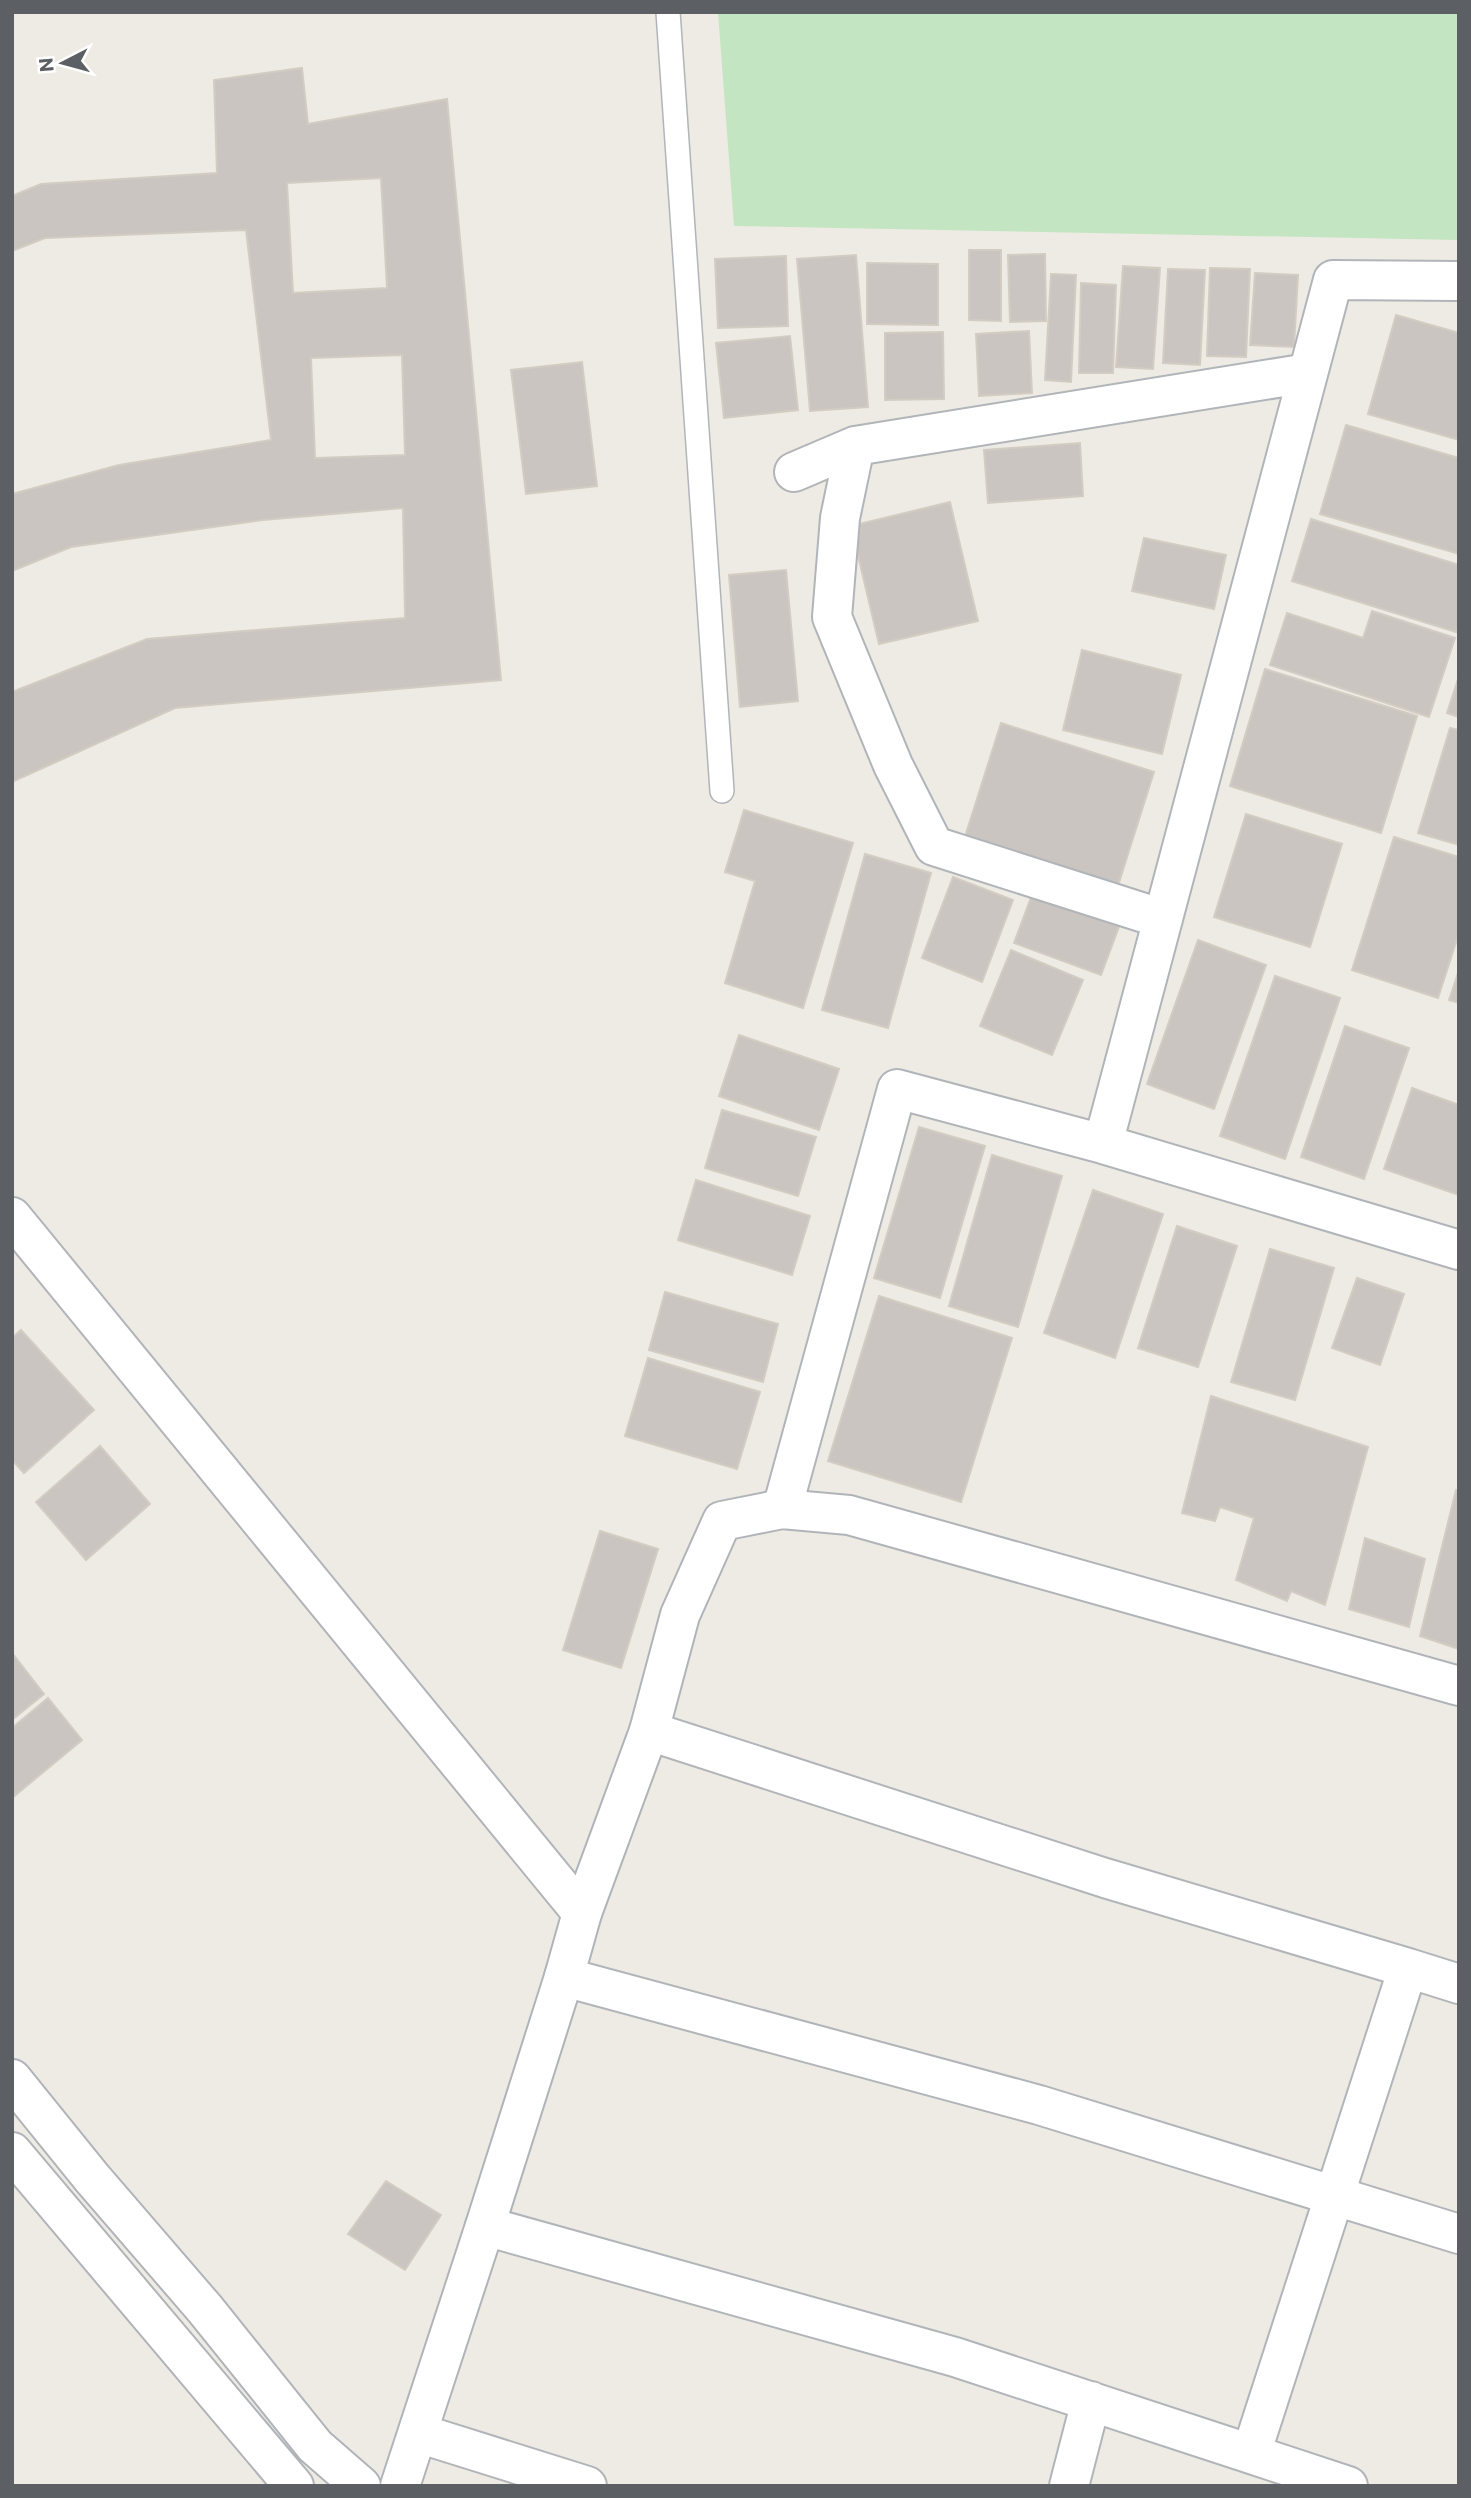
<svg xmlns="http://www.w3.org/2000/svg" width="1471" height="2498" viewBox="0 0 1471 2498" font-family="Commissioner,sans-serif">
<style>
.green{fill:#c4e5c1}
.building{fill:#cac5c1;stroke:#d3ccc2;stroke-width:2;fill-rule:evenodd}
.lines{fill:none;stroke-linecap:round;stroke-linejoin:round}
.lane-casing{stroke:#b1b5b9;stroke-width:26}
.street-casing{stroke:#b1b5b9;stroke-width:42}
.secondary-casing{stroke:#b0b4b9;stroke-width:42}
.lane{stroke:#fff;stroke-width:23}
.street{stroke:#fff;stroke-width:38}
.secondary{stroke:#fff;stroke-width:38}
</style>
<rect width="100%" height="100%" fill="#eeebe4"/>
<!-- green -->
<path class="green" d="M718 12H1459V240L734 226Z"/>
<!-- building -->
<path class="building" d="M302 68 308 124 447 99 501 680 175 708 12 782V692L147 639 405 618 403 508 263 520 71 547 12 571V494L119 465 271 440 246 230 45 238 12 251V196L41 184 217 173 214 80ZM381 178 387 288 293 293 287 183ZM402 355 405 455 315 458 311 358Z
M969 250H1001V321L969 320Z
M1045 254 1046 321 1010 322 1008 255Z
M856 255 868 407 810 411 797 259Z
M786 256 788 326 718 328 715 259Z
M867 263 938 264V325L867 324Z
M1123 266 1160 268 1153 369 1116 367Z
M1210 268 1250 269 1246 357 1207 356Z
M1168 269 1205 270 1200 365 1163 363Z
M1255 273 1298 275 1294 347 1250 345Z
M1051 274 1076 275 1071 382 1045 380Z
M1081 283 1116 285 1113 373H1079Z
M1396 315 1459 333V440L1368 414Z
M1029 331 1032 393 979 396 976 334Z
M943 332 944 399 885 400V333Z
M790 336 798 410 724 418 716 343Z
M582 362 597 486 526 494 511 370Z
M1346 425 1459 458V554L1320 514Z
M1080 443 1083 496 988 503 984 450Z
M950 502 978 621 879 644 851 526Z
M1311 519 1459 565V625L1456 632 1292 581Z
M1144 538 1226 555 1214 609 1132 591Z
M786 570 798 701 740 707 729 575Z
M1372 611 1455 638 1429 717 1270 665 1287 613 1363 638Z
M1082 650 1181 675 1162 754 1063 730Z
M1265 669 1417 716 1381 833 1230 786Z
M1459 676V717L1447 713Z
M1001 723 1154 772 1116 892 963 843Z
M1450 728 1459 730V845L1418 833Z
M744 810 853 843 803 1008 725 983 755 881 725 872Z
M1246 814 1342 844 1310 947 1214 917Z
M1394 837 1459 857V933L1438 998 1352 970Z
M865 854 931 873 888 1028 822 1010Z
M953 877 1013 900 982 982 922 958Z
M1033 892 1120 924 1101 975 1014 943Z
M1198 940 1266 965 1214 1109 1147 1084Z
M1011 950 1083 980 1052 1055 980 1026Z
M1459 970V1003L1449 1000Z
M1275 976 1340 998 1285 1159 1220 1136Z
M1345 1026 1409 1048 1364 1179 1301 1157Z
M739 1035 839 1069 819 1130 719 1096Z
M1412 1088 1459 1105V1195L1384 1169Z
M722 1110 816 1137 798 1196 705 1168Z
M919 1127 985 1146 940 1298 874 1278Z
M992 1155 1062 1176 1018 1327 949 1306Z
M696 1180 810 1216 792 1275 678 1240Z
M1093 1190 1163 1214 1115 1358 1044 1333Z
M1177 1226 1237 1246 1198 1367 1138 1348Z
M1270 1249 1334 1268 1295 1400 1231 1382Z
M1357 1278 1404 1294 1380 1365 1332 1348Z
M665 1292 778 1324 763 1382 649 1350Z
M879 1296 1012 1338 961 1502 828 1461Z
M21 1330 94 1410 24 1473 12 1460V1338Z
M648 1358 760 1392 737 1469 625 1436Z
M1211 1396 1368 1447 1325 1605 1291 1591 1287 1601 1236 1580 1254 1518 1220 1507 1215 1521 1182 1513Z
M100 1446 150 1504 86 1560 36 1502Z
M1456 1490 1459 1491V1649L1420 1636Z
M600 1531 658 1549 621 1668 563 1650Z
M1365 1538 1425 1559 1409 1627 1349 1609Z
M13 1654 44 1694 12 1720V1655Z
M48 1698 82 1740 12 1798V1728Z
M386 2181 441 2215 405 2270 348 2234Z"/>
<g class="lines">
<defs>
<path id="lane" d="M668 12 722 791"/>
<path id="street" d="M855 446 840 518 832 617 893 765 934 846 1163 919
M794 472 855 446 1308 373
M1103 1144 1333 280 1459 281
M12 1217 582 1913
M782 1509 897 1089 1103 1144 1459 1250
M649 1731 1105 1878 1408 1968
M564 1977 1039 2105 1459 2234
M485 2226 955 2357 1251 2454 1408 1968 1459 1984
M418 2433 587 2486
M1251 2454 1348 2486
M1069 2486 1091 2401"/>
<path id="secondary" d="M12 2079 92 2178 205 2309 315 2446 361 2486
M12 2152 294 2486
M400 2486 485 2226 564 1977 582 1913 649 1731 680 1615 722 1521 782 1509 849 1515 1459 1686"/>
</defs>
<!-- lane casing -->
<use href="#lane" class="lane-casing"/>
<!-- street casing -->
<use href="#street" class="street-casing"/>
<!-- secondary casing -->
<use href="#secondary" class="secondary-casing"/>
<!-- lane -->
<use href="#lane" class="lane"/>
<!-- street -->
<use href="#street" class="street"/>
<!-- secondary -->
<use href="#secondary" class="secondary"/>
</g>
<!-- border -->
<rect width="1471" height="2498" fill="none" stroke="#5c6064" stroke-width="28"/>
<!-- north arrow -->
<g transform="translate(63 63) rotate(264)" stroke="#ffffff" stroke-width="5" paint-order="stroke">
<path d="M0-5L12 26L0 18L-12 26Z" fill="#5c6064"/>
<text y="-10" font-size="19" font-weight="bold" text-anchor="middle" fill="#5c6064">N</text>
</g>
</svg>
